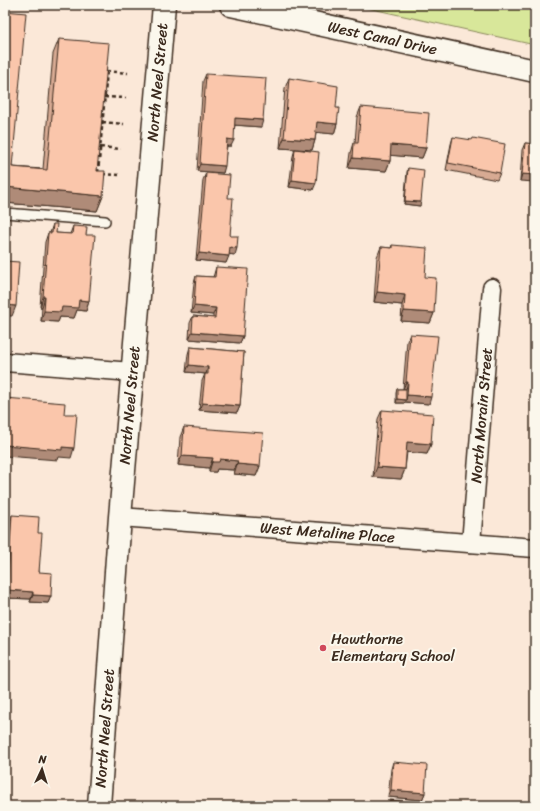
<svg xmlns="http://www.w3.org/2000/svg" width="540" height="811" viewBox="0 0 540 811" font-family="Sriracha,sans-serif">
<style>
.green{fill:#d8e79a;stroke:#8a885c}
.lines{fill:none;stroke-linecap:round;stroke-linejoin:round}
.service-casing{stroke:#3b2a1e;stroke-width:12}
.minor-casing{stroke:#3b2a1e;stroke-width:21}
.tertiary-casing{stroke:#3b2a1e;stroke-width:25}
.path{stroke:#3b2a1e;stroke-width:2.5;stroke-dasharray:4 3;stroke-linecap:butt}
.service{stroke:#fbf7ec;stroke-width:9}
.minor{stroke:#fbf7ec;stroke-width:18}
.tertiary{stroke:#fbf7ec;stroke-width:22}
.wall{fill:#d7aa93;stroke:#3b2a1e}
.shaded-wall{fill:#af8b78;stroke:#3b2a1e}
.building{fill:#fac6ab;stroke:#3b2a1e}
.poi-dot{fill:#d1495b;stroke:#fbf7ec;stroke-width:1.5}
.labels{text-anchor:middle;stroke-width:4;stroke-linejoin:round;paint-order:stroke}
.street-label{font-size:15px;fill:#3b2a1e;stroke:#fbf7ec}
.poi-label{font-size:15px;fill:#3b2a1e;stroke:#fbf7ec;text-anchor:start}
</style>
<rect width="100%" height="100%" fill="#fbe8d8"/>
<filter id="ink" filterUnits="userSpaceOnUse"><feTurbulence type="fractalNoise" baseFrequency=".025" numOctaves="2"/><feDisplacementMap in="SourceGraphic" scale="8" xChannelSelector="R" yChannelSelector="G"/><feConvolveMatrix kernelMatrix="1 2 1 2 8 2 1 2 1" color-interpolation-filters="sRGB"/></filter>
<g filter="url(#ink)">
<!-- green -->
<path class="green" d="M354 5H535V45Z"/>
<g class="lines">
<defs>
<path id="service" d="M5 213 105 221"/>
<g id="minor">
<path d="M5 362 132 372"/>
<path id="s1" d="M120 517 535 548"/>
<path id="s2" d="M471 543 492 288"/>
</g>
<g id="tertiary">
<path id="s3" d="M231 5 535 71"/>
<path id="s4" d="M99 806 120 517 164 5"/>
</g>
</defs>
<!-- service casing -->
<use href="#service" class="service-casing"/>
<!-- minor casing -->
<use href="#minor" class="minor-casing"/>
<!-- tertiary casing -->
<use href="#tertiary" class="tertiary-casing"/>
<!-- path -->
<path class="path" d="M106 71 128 73
M104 97 126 98
M102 122 124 124
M100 147 121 149
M98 173 107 71
M102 174 119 175"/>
<!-- service -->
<use href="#service" class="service"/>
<!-- minor -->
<use href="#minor" class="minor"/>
<!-- tertiary -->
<use href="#tertiary" class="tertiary"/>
</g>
<!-- wall -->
<path class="wall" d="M5 11 12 167 43 169 53 54 59 39 97 171 103 196 97 211 5 203Z
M206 74 261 127 235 125 231 146H227L223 173 197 171 203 81Z
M289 78 336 108 337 124 334 134 316 132 315 140 312 150 280 148 285 88Z
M361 107 426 148 422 158 390 155V161L386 171 349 168 351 153 354 143H355L357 117Z
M453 137 500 173 497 180 446 170 451 144Z
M525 143 535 144 520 181 522 150Z
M295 149 313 190 289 187 293 156Z
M408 168 420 206 404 204 407 172Z
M206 173 228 198 230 236 235 255 229 254 226 263 196 260 203 180Z
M53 224 56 233 70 234 73 226 86 235 89 301 86 311 77 310 74 318 60 317 58 322 41 321 42 307H40L45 242 48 233H50Z
M392 245 425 277 434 313 430 323 401 321 402 305 374 302 377 257 381 247 391 248Z
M216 267 243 336 240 343 189 339 190 323 193 316 213 318V315L191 313 194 283 196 276 213 277 214 274Z
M410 334 429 404 405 402 404 403H396V393L397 389H403L407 341Z
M190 347 244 352 240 406 237 413 199 410 202 381 205 374H206L186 372 188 354Z
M382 410 431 444 427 454 407 452 405 469 401 479 373 477 378 419Z
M184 427 260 466 256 476 234 474V470L217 469 216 472H209V468L178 465 180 437Z
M535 449V470H533L534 452Z
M12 515 38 533 39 572 51 596 48 603 30 602 31 599 5 598V584L9 522Z
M393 762 425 793 422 800 388 797 391 769Z"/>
<!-- shaded-wall -->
<path class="shaded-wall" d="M235 118 263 120 261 127 233 125Z
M317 122 337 124 334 134 313 132Z
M284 138 315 140 312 150 280 148Z
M227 139 234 140 231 146H225Z
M391 145 426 148 422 158 387 155Z
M353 158 390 161 386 171 349 168Z
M200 164 225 166 223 173 197 171Z
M522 174 535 175V182L520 181Z
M292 180 316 183 313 190 289 187Z
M5 187 103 196 97 211 5 203Z
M405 201 421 202 420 206 404 204Z
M230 247 237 248 235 255 227 254Z
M199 253 229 256 226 263 196 260Z
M377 292 405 295 402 305 374 302Z
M43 297H45L42 307H40Z
M79 300 89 301 86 311 77 310 74 318 60 317 58 322 41 321 44 311 62 307Z
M5 305 16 306 12 316H5Z
M194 306 216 308 213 315 191 313Z
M404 311 434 313 430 323 401 321Z
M192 332 243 336 240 343 189 339Z
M189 365 208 367 206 374 186 372Z
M406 382H408L406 389H403Z
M407 395 431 397 429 404 405 402 404 403H396L397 399 406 400Z
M202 403 240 406 237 413 199 410Z
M407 442 431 444 427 454 404 452Z
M5 445 62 447 74 448 71 458 59 457 58 460 5 456Z
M182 456 213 458 209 468 178 465Z
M220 459 238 461 234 470 217 469 216 472H209L212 462Z
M535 463V470H533Z
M237 464 260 466 256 476 234 474Z
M377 467 405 469 401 479 373 477Z
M7 590 33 592 31 599 5 598V595Z
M33 595 51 596 48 603 30 602Z
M391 790 425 793 422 800 388 797Z"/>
<!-- building -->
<path class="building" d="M5 11 26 13 12 167 47 170 59 39 109 43 97 171H105L103 196 5 187Z
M206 74 266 78 263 120 235 118 234 140 227 139 225 166 200 164Z
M289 78 338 86 336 108H339L337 124 317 122 315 140 284 138Z
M361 107 429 113 426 148 391 145 390 161 353 158 354 143H358Z
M453 137 472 140 473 138 505 144 500 173 448 163Z
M525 143 535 144V175L522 174Z
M295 149 319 152 316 183 292 180Z
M408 168 424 170 421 202 405 201Z
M206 173 230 175 228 198H233L230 236H238L237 248 230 247 229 256 199 253Z
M53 224H57L56 233 72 234 73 226 87 227 86 235H95L89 301 79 300 78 308 62 307 61 312 44 311 45 297H43L48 233H52Z
M392 245 427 248 425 277 436 278 434 313 404 311 405 295 377 292 381 247 392 248Z
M5 261 19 262 16 306 5 305Z
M216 267 248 269 243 336 192 332 193 316 215 318 216 308 194 306 196 276 215 277Z
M410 334 438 336 431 397 407 395 408 382H406Z
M190 347 244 352 240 406 202 403 205 374H208V367L189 365Z
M397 389H406V400L397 399Z
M5 398 65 403 64 414H77L74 448 62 447V450L5 445Z
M382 410 433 414 431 444 407 442 405 469 377 467Z
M184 427 263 433 260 466 237 464 238 461 220 459 219 462H212L213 458 182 456Z
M12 515 39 517 38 533H42L39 572 52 573 51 596 33 595V592L7 590Z
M393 762 427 765 425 793 391 790Z
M390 800 423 803V806H389Z"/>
</g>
<!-- markers -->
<circle class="poi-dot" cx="323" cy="648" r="4"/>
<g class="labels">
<!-- street labels -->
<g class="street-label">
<text dy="5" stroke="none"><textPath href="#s3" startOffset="155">West Canal Drive</textPath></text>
<text dy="5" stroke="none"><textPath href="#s4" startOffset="726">North Neel Street</textPath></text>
<text dy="5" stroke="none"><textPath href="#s4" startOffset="402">North Neel Street</textPath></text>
<text dy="5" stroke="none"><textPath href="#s2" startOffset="128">North Morain Street</textPath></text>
<text dy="5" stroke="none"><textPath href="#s1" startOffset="208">West Metaline Place</textPath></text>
<text dy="5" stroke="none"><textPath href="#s4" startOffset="78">North Neel Street</textPath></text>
</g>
<!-- poi labels -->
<g class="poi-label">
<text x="331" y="644">Hawthorne<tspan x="331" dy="17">Elementary School</tspan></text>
</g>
</g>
<!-- margin -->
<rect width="540" height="811" fill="none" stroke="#fbf7ec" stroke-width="20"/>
<rect x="10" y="10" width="520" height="791" fill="none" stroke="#3b2a1e" stroke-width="1.5" filter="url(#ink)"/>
<!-- north arrow -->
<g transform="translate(42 769) rotate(4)" stroke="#fbf7ec" stroke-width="3" paint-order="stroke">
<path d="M0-3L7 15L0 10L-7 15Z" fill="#3b2a1e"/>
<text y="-6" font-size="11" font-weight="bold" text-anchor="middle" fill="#3b2a1e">N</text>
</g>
</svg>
